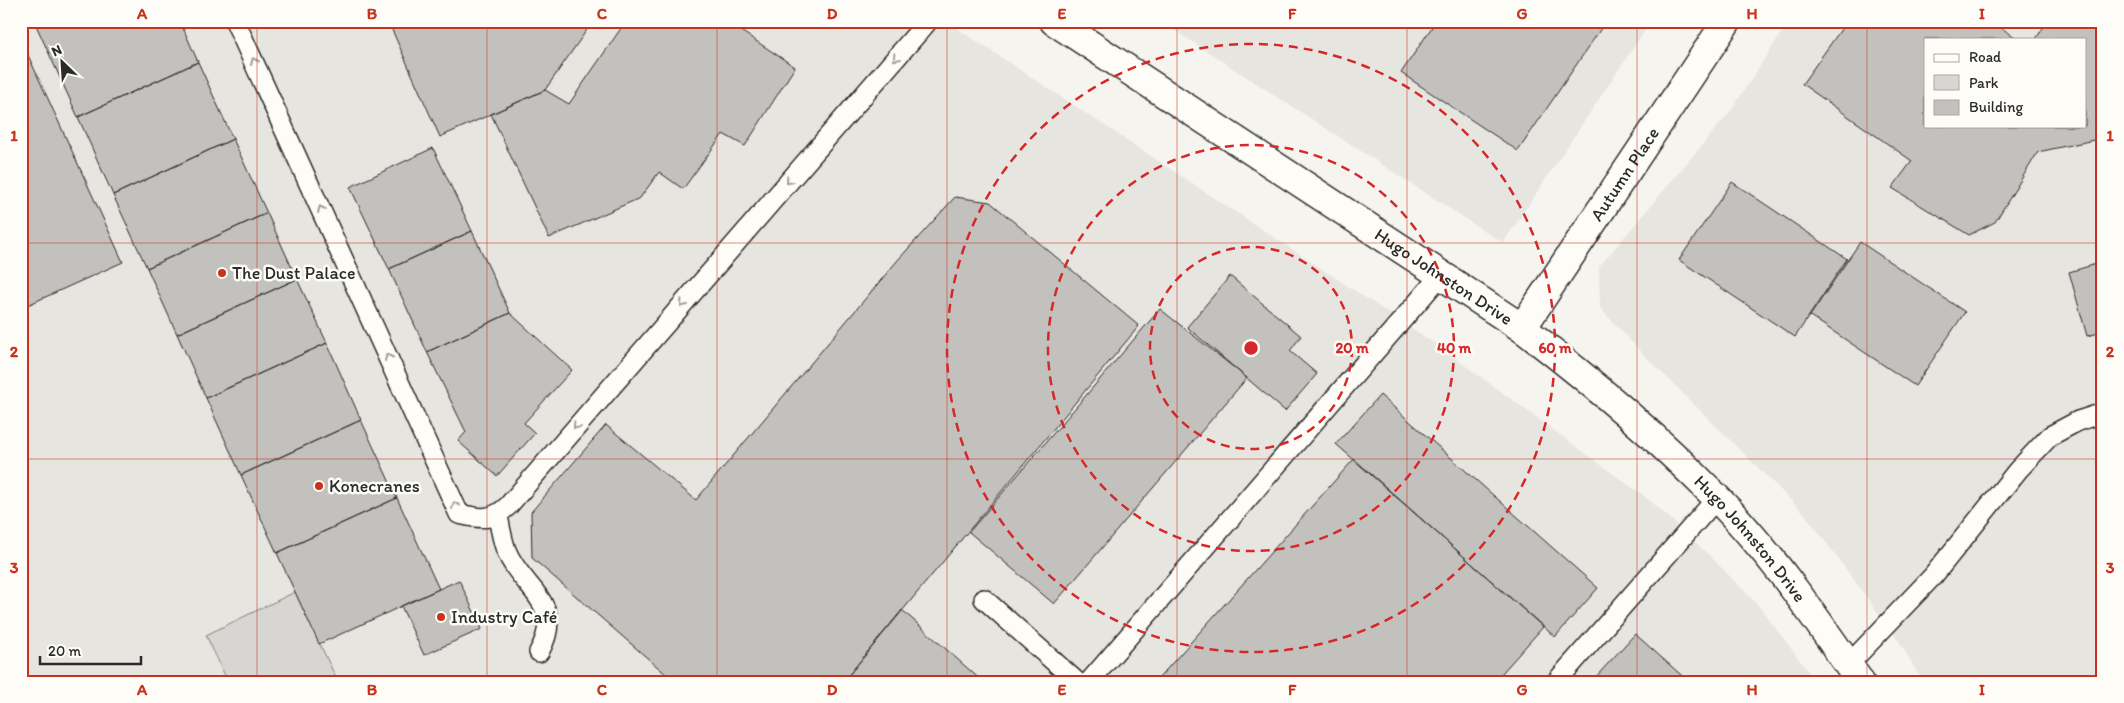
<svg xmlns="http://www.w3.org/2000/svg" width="2124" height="703" viewBox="0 0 2124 703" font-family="Itim,sans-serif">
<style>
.built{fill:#e6e5e0;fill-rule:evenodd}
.green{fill:#d7d6d2;stroke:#81807e}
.building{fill:#c2c1be;stroke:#2b2b2b}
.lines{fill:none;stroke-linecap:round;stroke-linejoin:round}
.service-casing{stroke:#2b2b2b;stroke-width:22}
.minor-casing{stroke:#2b2b2b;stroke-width:31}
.service{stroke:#fdfcf7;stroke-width:19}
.minor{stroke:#fdfcf7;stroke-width:28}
.oneway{stroke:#9e9e9b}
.grid{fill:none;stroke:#c8321e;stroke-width:1;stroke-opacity:0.55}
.ring{fill:none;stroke:#d62828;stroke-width:2.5;stroke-dasharray:9 6}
.poi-dot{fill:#c8321e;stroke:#fdfcf7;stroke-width:2}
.labels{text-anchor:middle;stroke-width:5;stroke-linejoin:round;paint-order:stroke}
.street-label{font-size:18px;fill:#2b2b2b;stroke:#fdfcf7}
.poi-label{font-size:18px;fill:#2b2b2b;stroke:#fdfcf7;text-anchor:start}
.centre{fill:#d62828;stroke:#fdfcf7;stroke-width:2.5}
.ring-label{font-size:15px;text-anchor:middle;font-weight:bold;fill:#d62828;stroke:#fdfcf7;stroke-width:5;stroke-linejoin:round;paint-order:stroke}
.neatline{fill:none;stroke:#c8321e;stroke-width:2}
.grid-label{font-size:16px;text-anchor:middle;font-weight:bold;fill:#c8321e}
</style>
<rect width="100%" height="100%" fill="#f5f4ef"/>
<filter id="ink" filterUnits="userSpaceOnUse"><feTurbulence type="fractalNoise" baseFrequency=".02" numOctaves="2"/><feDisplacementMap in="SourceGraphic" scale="10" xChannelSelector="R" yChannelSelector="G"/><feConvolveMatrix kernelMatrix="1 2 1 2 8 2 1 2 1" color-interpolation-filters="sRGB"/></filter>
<g filter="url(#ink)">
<!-- built -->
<path class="built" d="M21 21H946L1437 345 1652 502 1706 552 1759 606 1816 682H338L295 592 206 635 228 682H21Z
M1160 21H1651L1503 243Z
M1789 21H2103V682H1923L1899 641 1805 514 1643 354 1600 308 1599 267 1730 112ZM1925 39H2085V126H1925Z"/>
<!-- green -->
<path class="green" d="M295 592 338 682H228L206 635Z"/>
<!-- building -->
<path class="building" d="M38 21H180L198 62 78 117 35 23Z
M388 21H593L545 90 440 137Z
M626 21H726L795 67 745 146 723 134 683 189 659 172 640 198 549 238 491 114 545 90 569 104Z
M1424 21H1606L1518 151 1401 73 1432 27Z
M1847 21H1991L2018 39H1925V126H2085V39H2036L2047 21H2103V138L2038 152 1995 222 1969 235 1892 188 1912 161 1802 84Z
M21 40 123 262 21 308Z
M198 62 233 139 113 195 78 117Z
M233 139 267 213 147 268 113 195Z
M433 148 472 231 389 269 350 187Z
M1732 182 1847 259 1795 337 1679 260Z
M955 197 990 202 1139 326 843 682H675L532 558 531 512 606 425 696 500 897 261Z
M267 213 297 279 177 334 147 268Z
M472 231 510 313 427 352 389 269Z
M1860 242 1965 312 1915 386 1810 316Z
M2103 262V332L2087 336 2069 272Z
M1230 276 1301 336 1290 351 1317 374 1285 411 1187 327Z
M297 279 327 343 206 398 177 334Z
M1160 309 1247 378 1054 604 969 532Z
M510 313 572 370 524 423 535 433 497 476 458 441 466 432 427 352Z
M327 343 361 420 241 475 206 398Z
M1380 395 1598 588 1555 637 1336 444Z
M361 420 397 498 277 553 241 475Z
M1354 459 1543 627 1494 682H1161L1158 679Z
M397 498 439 589 319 644 277 553Z
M459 580 482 629 424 655 401 606Z
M902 610 983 682H843Z
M1635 634 1689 682 1593 680Z"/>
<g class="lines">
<defs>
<path id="service" d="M235 21 459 514C481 519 492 521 508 506L928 21
M498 516C500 527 502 539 506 550 521 589 567 603 539 652
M984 599 1077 682
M1848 665 1933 576 2018 470 2050 436 2078 421 2103 413
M1089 682 1441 275
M1556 682 1717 498"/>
<g id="minor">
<path id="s1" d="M1054 21 1522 328C1590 380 1656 436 1716 497 1771 553 1816 618 1860 682"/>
<path id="s2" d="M1522 328 1727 21"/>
</g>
</defs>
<!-- service casing -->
<use href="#service" class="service-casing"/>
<!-- minor casing -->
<use href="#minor" class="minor-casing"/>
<!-- service -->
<use href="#service" class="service"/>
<!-- minor -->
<use href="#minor" class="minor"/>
</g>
<!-- one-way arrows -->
<defs><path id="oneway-chevron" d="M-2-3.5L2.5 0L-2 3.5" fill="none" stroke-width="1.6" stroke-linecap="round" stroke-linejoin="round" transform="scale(1.25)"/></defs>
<g class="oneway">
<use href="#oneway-chevron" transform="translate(896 58) rotate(131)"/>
<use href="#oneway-chevron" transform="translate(254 61) rotate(-114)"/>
<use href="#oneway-chevron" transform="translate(789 181) rotate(131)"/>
<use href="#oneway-chevron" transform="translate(321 209) rotate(-114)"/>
<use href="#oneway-chevron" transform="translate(683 304) rotate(131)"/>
<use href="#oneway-chevron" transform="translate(388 357) rotate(-114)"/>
<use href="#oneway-chevron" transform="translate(576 426) rotate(131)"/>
<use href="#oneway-chevron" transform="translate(455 505) rotate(-114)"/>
</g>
</g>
<!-- grid -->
<path class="grid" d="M257 21V682M487 21V682M717 21V682M947 21V682M1177 21V682M1407 21V682M1637 21V682M1867 21V682M21 243H2103M21 459H2103"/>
<!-- distance rings -->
<g class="ring">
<circle cx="1251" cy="348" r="101"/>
<circle cx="1251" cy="348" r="203"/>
<circle cx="1251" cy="348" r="304"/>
</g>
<!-- markers -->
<g class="poi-dot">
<circle cx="222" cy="273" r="5"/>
<circle cx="319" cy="486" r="5"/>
<circle cx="441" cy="617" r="5"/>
</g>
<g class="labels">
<!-- street labels -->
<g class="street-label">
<text dy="6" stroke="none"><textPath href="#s2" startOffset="185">Autumn Place</textPath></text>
<text dy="6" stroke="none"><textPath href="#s1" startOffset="466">Hugo Johnston Drive</textPath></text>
<text dy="6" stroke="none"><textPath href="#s1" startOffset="871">Hugo Johnston Drive</textPath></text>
</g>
<!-- poi labels -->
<g class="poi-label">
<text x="232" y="279">The Dust Palace</text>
<text x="329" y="492">Konecranes</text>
<text x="451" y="623">Industry Café</text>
</g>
</g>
<circle cx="1251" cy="348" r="8" class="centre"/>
<g class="ring-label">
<text x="1352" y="353">20 m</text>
<text x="1454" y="353">40 m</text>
<text x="1555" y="353">60 m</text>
</g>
<!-- margin -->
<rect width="2124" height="703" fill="none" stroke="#fdfcf7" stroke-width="55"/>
<!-- legend -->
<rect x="1924" y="38" width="162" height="90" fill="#fdfcf7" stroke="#a9a8a5"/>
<rect x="1934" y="54" width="25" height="8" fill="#fdfcf7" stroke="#a9a8a5"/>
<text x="1969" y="62" font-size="15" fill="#2b2b2b">Road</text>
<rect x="1934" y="75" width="25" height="15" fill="#d7d6d2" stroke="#a9a8a5"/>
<text x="1969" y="88" font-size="15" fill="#2b2b2b">Park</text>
<rect x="1934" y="100" width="25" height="15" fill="#c2c1be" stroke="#a9a8a5"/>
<text x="1969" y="112" font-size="15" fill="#2b2b2b">Building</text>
<!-- north arrow -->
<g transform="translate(62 62) rotate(335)" stroke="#fdfcf7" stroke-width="4" paint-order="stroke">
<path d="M0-4L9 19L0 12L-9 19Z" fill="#2b2b2b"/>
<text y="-8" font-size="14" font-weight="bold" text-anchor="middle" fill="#2b2b2b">N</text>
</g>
<!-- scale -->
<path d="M40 656v8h101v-8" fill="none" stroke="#2b2b2b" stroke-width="2.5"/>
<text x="48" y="656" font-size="15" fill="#2b2b2b" stroke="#fdfcf7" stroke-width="4" paint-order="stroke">20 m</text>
<rect x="28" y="28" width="2068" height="648" class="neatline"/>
<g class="grid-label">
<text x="142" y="19">A</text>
<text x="372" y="19">B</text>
<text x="602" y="19">C</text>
<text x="832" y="19">D</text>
<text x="1062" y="19">E</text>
<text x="1292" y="19">F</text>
<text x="1522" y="19">G</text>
<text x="1752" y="19">H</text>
<text x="1982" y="19">I</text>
<text x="14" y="141">1</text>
<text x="2110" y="141">1</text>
<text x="14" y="357">2</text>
<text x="2110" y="357">2</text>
<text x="14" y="573">3</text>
<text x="2110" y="573">3</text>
<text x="142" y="695">A</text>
<text x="372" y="695">B</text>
<text x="602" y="695">C</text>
<text x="832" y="695">D</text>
<text x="1062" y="695">E</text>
<text x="1292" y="695">F</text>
<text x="1522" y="695">G</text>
<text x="1752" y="695">H</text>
<text x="1982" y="695">I</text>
</g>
</svg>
